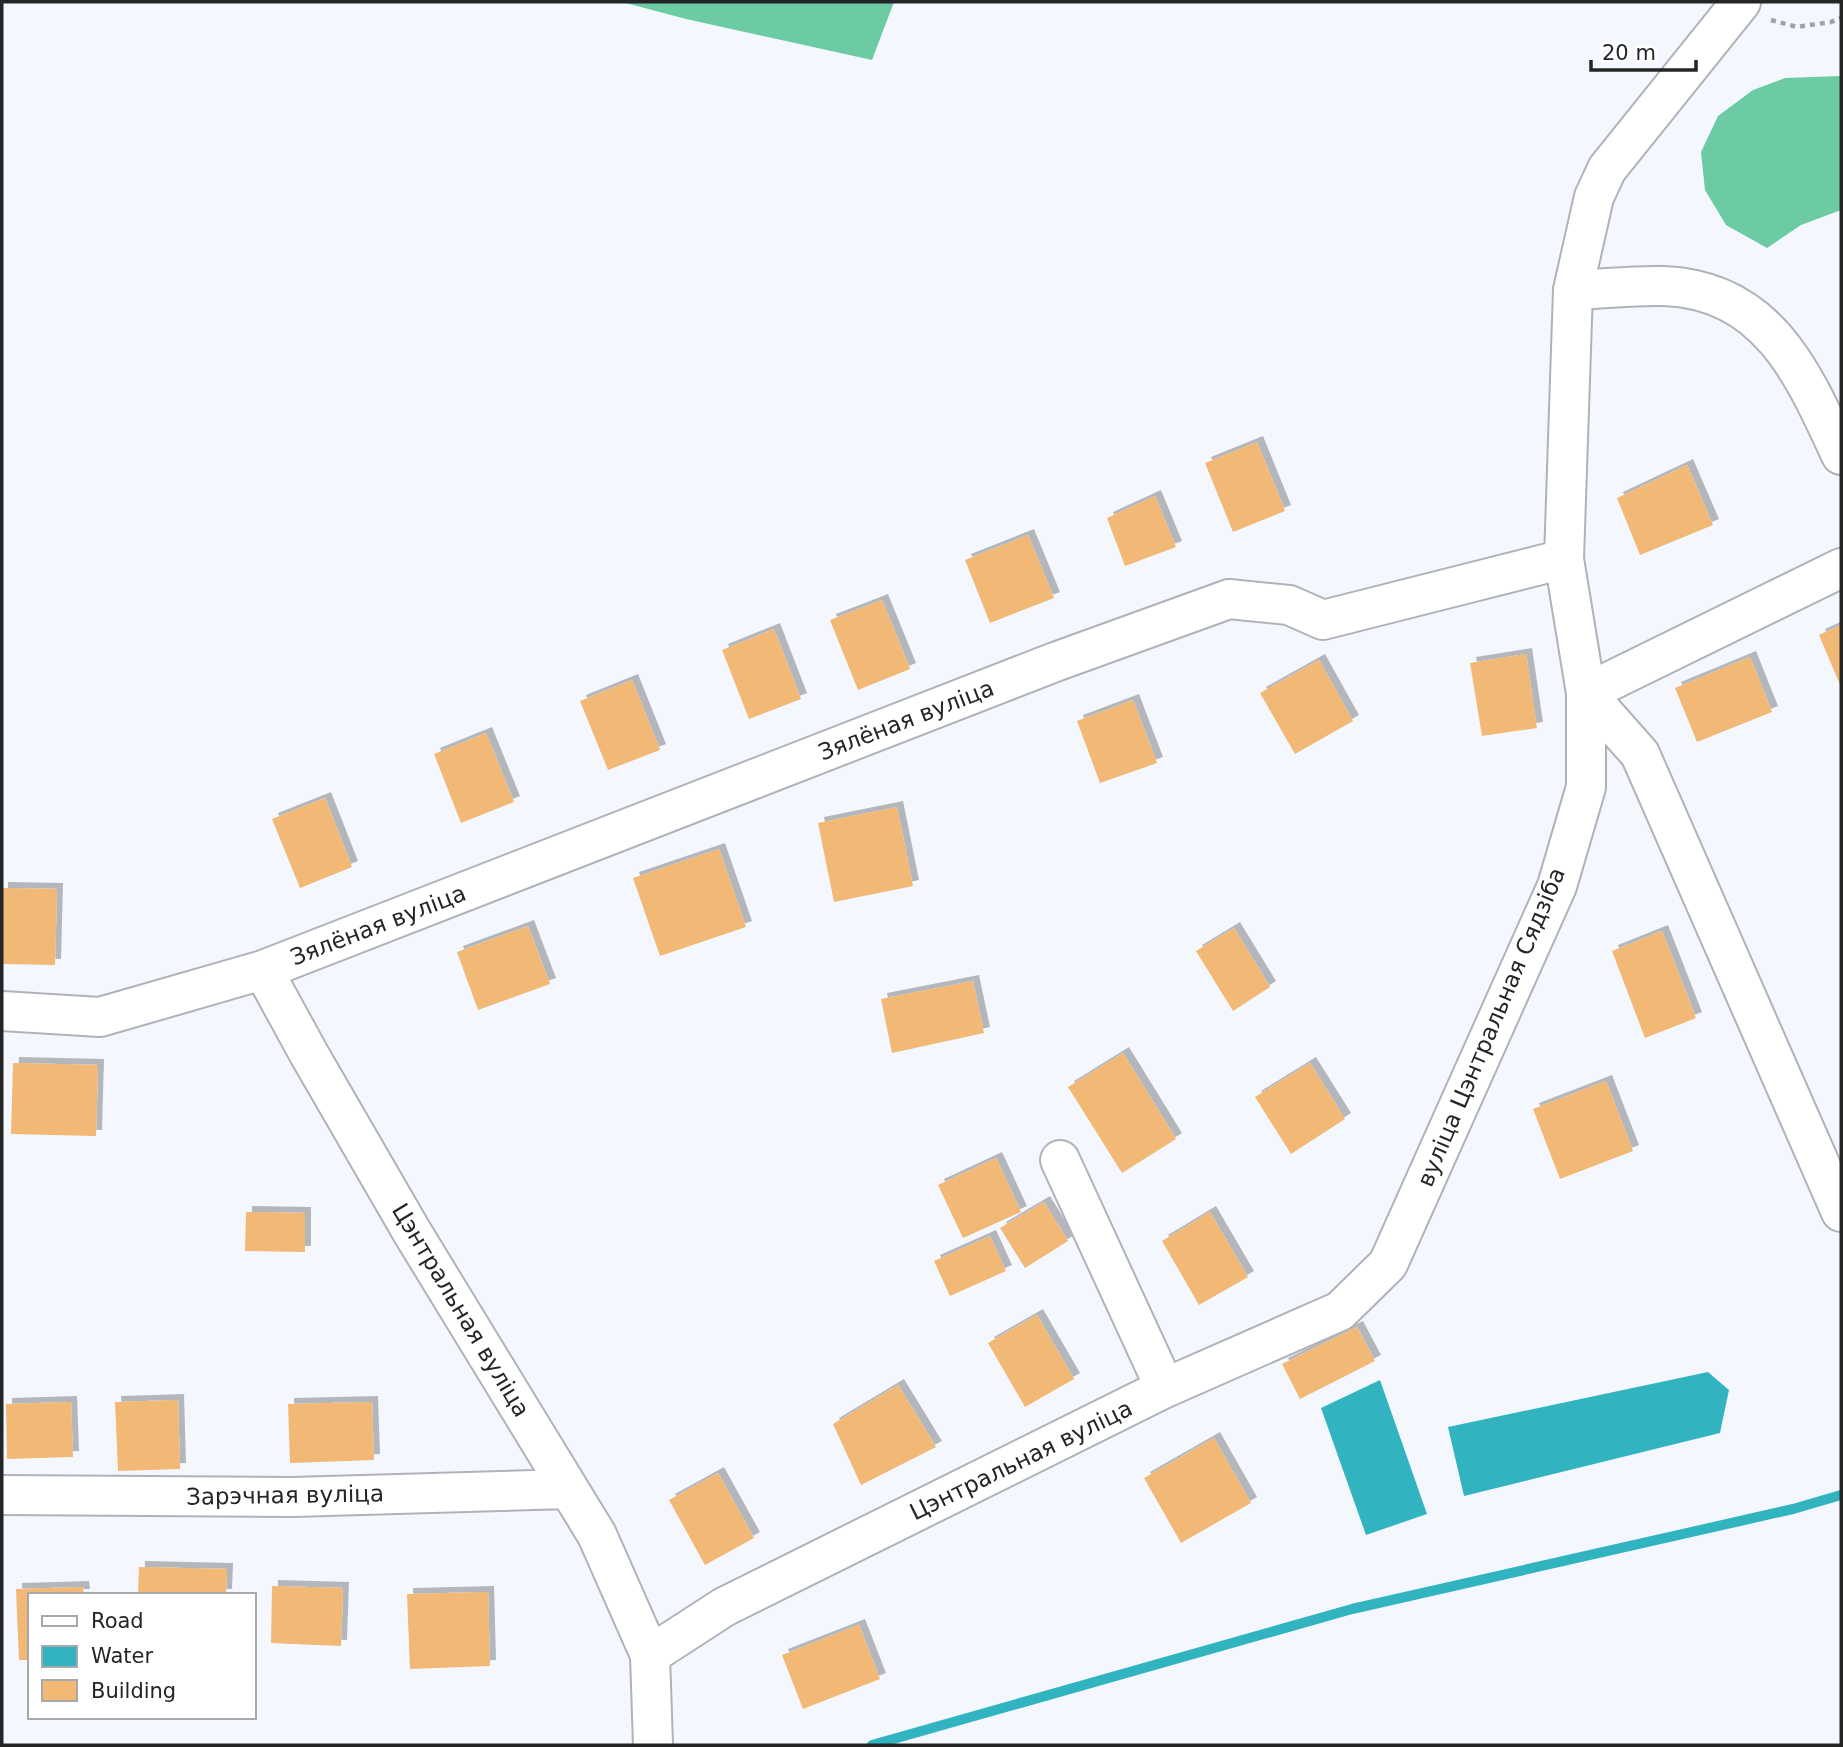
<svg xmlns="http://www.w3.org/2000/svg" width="1843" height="1747" viewBox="0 0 1843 1747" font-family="'DejaVu Sans',sans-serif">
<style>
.forest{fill:#6ccba2}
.water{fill:#32b4c0}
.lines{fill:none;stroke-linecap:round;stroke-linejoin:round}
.stream{stroke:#32b4c0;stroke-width:10}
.building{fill:#f2b874;filter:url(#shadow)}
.minor-casing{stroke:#afb3b9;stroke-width:42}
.path{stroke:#9ea2a6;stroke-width:4.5;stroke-dasharray:5 5;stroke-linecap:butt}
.minor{stroke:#fff;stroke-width:38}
.labels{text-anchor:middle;stroke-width:6;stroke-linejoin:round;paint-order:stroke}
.street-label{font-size:23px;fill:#232527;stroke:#fff}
</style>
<defs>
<filter id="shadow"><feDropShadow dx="6" dy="-6" stdDeviation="0" flood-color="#0004"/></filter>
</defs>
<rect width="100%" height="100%" fill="#f4f8fe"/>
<!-- forest -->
<path class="forest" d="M622 2H894L872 60 686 19Z
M1841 76V210L1801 225 1767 248 1726 225 1705 190 1701 152 1718 116 1753 90 1785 78Z"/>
<!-- water -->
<path class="water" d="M1708 1372 1729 1390 1720 1433 1464 1496 1448 1427Z
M1380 1380 1427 1514 1366 1535 1321 1408Z"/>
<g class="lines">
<!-- stream -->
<path class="stream" d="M872 1745 1352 1609 1793 1509 1841 1495"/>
</g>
<!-- building -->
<path class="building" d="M1257 442 1285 511 1233 532 1205 463Z
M1687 465 1713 525 1640 555 1617 498Z
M1155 496 1176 547 1125 566 1107 518Z
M1028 535 1054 598 990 623 965 560Z
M882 600 910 669 858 690 830 620Z
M1841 625V687L1819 635Z
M774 629 801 699 749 719 722 650Z
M1526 654 1537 728 1482 736 1470 663Z
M1750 657 1772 712 1697 742 1675 688Z
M1319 660 1353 721 1295 754 1260 693Z
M632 680 660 750 608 770 580 701Z
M1133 700 1157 763 1100 783 1077 721Z
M486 733 514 802 461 823 434 754Z
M325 798 352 867 300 888 272 819Z
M897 807 913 886 834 902 818 823Z
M719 849 746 927 660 956 633 878Z
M2 888 57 889 55 965 2 964Z
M528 926 550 984 478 1010 457 952Z
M1234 928 1270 987 1233 1011 1196 951Z
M1662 931 1696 1018 1645 1038 1612 951Z
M973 981 984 1033 892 1053 881 999Z
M1123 1053 1176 1139 1122 1173 1068 1087Z
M13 1063 98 1065 96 1136 11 1134Z
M1310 1063 1345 1119 1291 1154 1255 1097Z
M1606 1081 1633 1151 1560 1179 1533 1109Z
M996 1158 1021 1212 963 1238 938 1185Z
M1044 1202 1068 1241 1025 1268 1000 1228Z
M246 1212 305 1213V1252L245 1251Z
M1210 1212 1248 1277 1199 1305 1162 1241Z
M990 1236 1006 1271 950 1296 934 1261Z
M1037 1315 1074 1379 1025 1407 988 1343Z
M1357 1327 1375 1361 1300 1399 1282 1364Z
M898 1385 936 1447 861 1485 833 1424Z
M178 1400 180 1469 118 1471 115 1402Z
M71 1402 73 1457 7 1459 6 1404Z
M372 1402 374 1460 290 1463 288 1404Z
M1214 1438 1251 1503 1181 1543 1144 1478Z
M718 1473 754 1538 705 1565 669 1500Z
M139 1567 227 1569 226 1595H138Z
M272 1586 343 1588 341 1646 271 1643Z
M83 1587 84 1595H30V1660H19L16 1589Z
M488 1592 490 1666 410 1669 407 1594Z
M859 1625 880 1679 803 1709 782 1655Z"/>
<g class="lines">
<defs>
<path id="minor" d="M1573 290C1603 289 1634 285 1664 286 1768 290 1803 373 1841 455
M1841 568 1586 693 1640 754 1841 1212
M263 970 309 1054 412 1232 597 1535 650 1655
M2 1011 100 1017 263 970 1055 662 1229 599 1289 605 1323 620 1564 559
M1060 1160 1165 1388
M2 1495 293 1497 569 1489
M653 1745 650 1655 724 1607 1165 1388 1340 1311 1388 1264 1557 886 1586 787V693L1564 559 1573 290 1594 197 1607 169 1741 2"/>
</defs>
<!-- minor casing -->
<use href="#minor" class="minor-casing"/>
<!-- path -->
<path class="path" d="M1771 20 1797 27 1831 22 1841 18"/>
<!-- minor -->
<use href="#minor" class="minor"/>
</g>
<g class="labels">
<!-- street labels -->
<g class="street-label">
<text transform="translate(906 720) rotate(-21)" y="8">Зялёная вуліца</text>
<text transform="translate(378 925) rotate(-21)" y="8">Зялёная вуліца</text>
<text transform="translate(1491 1027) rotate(-67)" y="8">вуліца Цэнтральная Сядзіба</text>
<text transform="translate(461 1310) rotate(59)" y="8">Цэнтральная вуліца</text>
<text transform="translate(1021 1460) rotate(-26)" y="8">Цэнтральная вуліца</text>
<text transform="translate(285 1495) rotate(-1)" y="8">Зарэчная вуліца</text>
</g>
</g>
<!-- border -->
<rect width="1843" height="1747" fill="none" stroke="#232527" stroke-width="7"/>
<!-- legend -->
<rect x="28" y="1593" width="228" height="126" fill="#ffffff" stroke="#a7a8a9" stroke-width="2"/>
<rect x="42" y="1616" width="35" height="10" fill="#ffffff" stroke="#a7a8a9" stroke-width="2"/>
<text x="91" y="1628" font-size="21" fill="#232527">Road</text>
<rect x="42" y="1646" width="35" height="21" fill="#32b4c0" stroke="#a7a8a9" stroke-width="2"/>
<text x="91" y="1663" font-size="21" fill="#232527">Water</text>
<rect x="42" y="1680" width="35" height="21" fill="#f2b874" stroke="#a7a8a9" stroke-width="2"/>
<text x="91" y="1698" font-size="21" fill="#232527">Building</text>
<!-- scale -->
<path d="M1591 60v10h105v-10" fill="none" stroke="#232527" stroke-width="3.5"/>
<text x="1602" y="60" font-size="21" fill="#232527" stroke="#ffffff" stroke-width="5" paint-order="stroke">20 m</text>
</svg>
